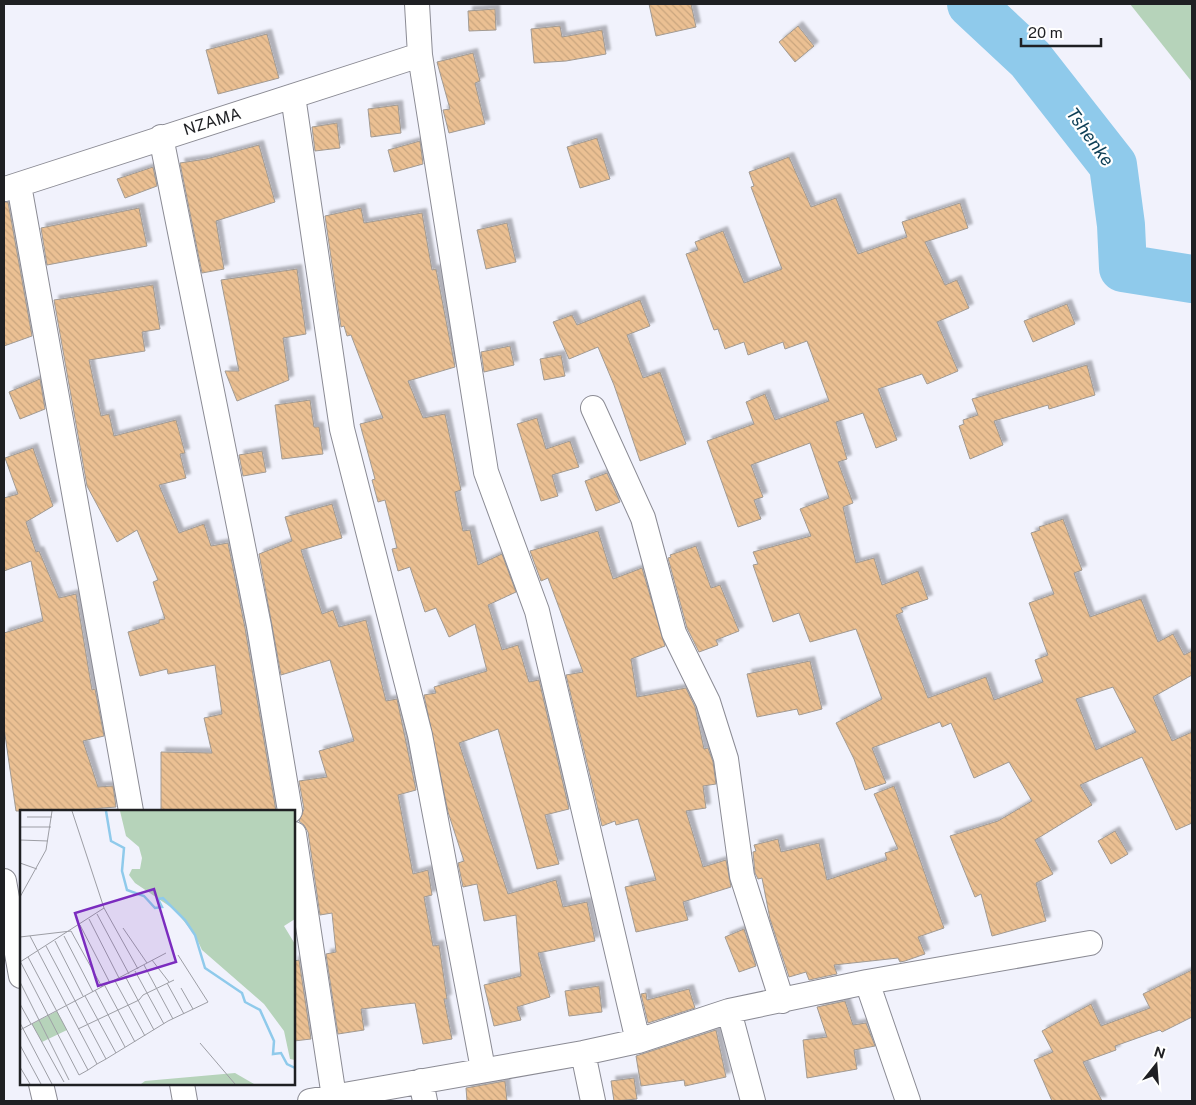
<svg xmlns="http://www.w3.org/2000/svg" width="1196" height="1105" viewBox="0 0 1196 1105" font-family="'Public Sans',sans-serif">
<style>
.grass{fill:#b6d3ba}
.lines{fill:none;stroke-linecap:round;stroke-linejoin:round}
.river{stroke:#8fcaeb;stroke-width:48}
.building{fill:url(#building-back-hatch);stroke:#a19a93;fill-rule:evenodd;filter:url(#shadow)}
.street-casing{stroke:#8b8b94;stroke-width:26}
.street{stroke:#fff;stroke-width:24}
.labels{text-anchor:middle;stroke-width:4.5;stroke-linejoin:round;paint-order:stroke}
.street-label{font-size:16px;fill:#1f2023;stroke:#fff}
.water-label{font-size:18px;font-style:italic;fill:#0d3f56;stroke:#fff}
.inset-river{fill:none;stroke:#8fcaeb;stroke-width:2.5}
.inset-road{fill:none;stroke:#9d9ea5;stroke-width:1}
.view{fill:#7b2cbf;fill-opacity:0.15;stroke:#7b2cbf;stroke-width:2.5}
.inset-edge{fill:none;stroke:#1f2023;stroke-width:2.5}
</style>
<defs>
<pattern id="building-back-hatch" width="6" height="6" patternUnits="userSpaceOnUse" patternTransform="scale(1.25)"><rect width="6" height="6" fill="#ebc093"/><path d="M-1 5l2 2M0 0l6 6M5-1l2 2" fill="none" stroke="#c9a57e"/></pattern>
<filter id="shadow"><feDropShadow dx="4.5" dy="-4.5" stdDeviation="1" flood-color="#0004"/></filter>
</defs>
<rect width="100%" height="100%" fill="#f1f2fc"/>
<!-- grass -->
<path class="grass" d="M1130 4H1192V82Z"/>
<g class="lines">
<!-- river -->
<path class="river" d="M971 4 1030 59 1113 165 1121 225 1123 268 1192 279"/>
</g>
<!-- building -->
<path class="building" d="M649 4H691L696 27 656 36Z
M495 9 496 30 469 31 468 11Z
M560 26 562 37 602 30 606 54 566 61 534 63 531 29Z
M798 26 814 46 795 62 779 42Z
M267 34 279 78 218 94 206 50Z
M473 53 480 81 475 83 485 124 449 133 443 110 450 109 437 62Z
M398 105 401 133 371 137 368 109Z
M337 123 340 148 315 151 312 127Z
M597 138 610 179 580 188 567 147Z
M420 141 423 164 394 172 388 150Z
M259 145 275 202 216 221 224 269 202 273 180 163 206 159Z
M789 157 811 207 836 198 858 254 907 237 902 222 960 203 968 228 925 242 945 285 957 280 969 308 937 322 958 371 927 384 922 374 878 389 897 440 876 448 863 413 836 422 847 459 838 462 853 503 843 507 856 563 874 558 882 585 918 571 928 599 901 608 903 612 896 615 928 698 986 677 994 700 1043 682 1035 660 1048 655 1029 603 1054 594 1031 533 1040 530 1039 527 1063 519 1082 570 1074 573 1090 617 1141 599 1158 642 1173 634 1184 655 1192 651V675L1153 697 1172 741 1192 732V823L1176 830 1142 757 1080 785 1092 805 1035 840 1053 874 1036 883 1046 921 992 936 981 894 975 897 950 836 998 821 1032 801 1009 762 974 778 951 723 942 727 940 722 872 748 886 783 865 790 854 759 836 723 882 699 856 629 810 642 799 613 773 622 753 565 758 564 753 552 811 536 800 509 829 498 810 443 751 465 763 497 754 500 761 519 738 527 707 441 754 424 746 402 765 394 775 420 829 401 807 341 785 349 783 342 748 355 744 342 725 349 718 329 714 330 686 254 698 250 695 242 723 231 744 283 782 269 751 187 754 186 749 172ZM1113 687 1136 732 1096 750 1076 699Z
M153 167 157 186 125 198 117 179Z
M4 202H8L32 336 4 346Z
M139 208 147 246 47 265 41 228Z
M361 208 364 223 422 213 432 270 436 269 455 367 408 381 423 418 445 414 461 490 455 492 463 531 470 530 478 565 502 554 516 592 488 605 502 650 518 645 529 682 539 680 569 809 545 815 559 864 537 869 498 729 459 743 508 894 556 880 563 907 587 902 595 941 538 953 550 997 517 1007 521 1020 494 1026 484 985 521 976 516 915 484 921 477 884 463 887 458 863 464 861 448 812 424 695 436 693 434 687 487 671 475 624 449 637 436 608 425 612 410 567 398 571 392 549 397 548 385 500 378 502 372 480 375 479 360 424 383 418 351 335 347 336 344 326 341 327 325 216Z
M507 223 516 262 486 269 477 230Z
M297 269 306 334 283 338 289 380 237 401 225 371H239L221 280Z
M153 285 160 329 142 332 145 351 89 360 101 416 109 414 114 436 176 420 185 453 180 454 186 478 159 485 179 533 204 524 211 546 228 543 245 628 276 811H161V752L212 753 204 718 222 714 215 665 168 674 167 669 140 676 128 632 159 623V620L165 619 153 582 158 580 137 530 117 542 87 486 54 300Z
M640 300 650 326 627 335 643 378 660 372 686 444 640 461 614 385 598 347 569 359 553 322 572 315 577 325Z
M1067 304 1075 324 1033 342 1024 321Z
M510 346 514 365 484 372 481 352Z
M561 355 565 376 544 380 540 359Z
M1087 365 1095 395 1049 409 1048 405 994 421 1003 445 970 459 959 426 964 424 963 420 978 415 972 399Z
M40 379 45 409 20 419 9 392Z
M310 400 314 427H319L323 454 282 459 275 405Z
M537 418 546 449 570 441 579 467 552 475 558 496 541 501 517 424Z
M33 448 53 506 26 522 36 552 39 551 59 598 76 594 92 690 95 689 104 736 83 741 98 787 113 786 116 807 64 811H16L4 728V633L43 621 31 561 4 571V498L18 494 5 458Z
M262 451 266 472 243 476 239 455Z
M607 473 620 502 596 511 585 481Z
M332 504 342 538 301 550 322 614 333 610 339 627 366 620 386 701 397 699 416 790 398 795 413 874 428 870 432 895 424 897 433 946 439 945 447 999H444L452 1039 423 1044 415 1003 361 1009 364 1030 338 1034 326 954 336 952 332 913 320 915 308 832 304 825 299 821 304 809 299 781 327 777 319 751 354 741 330 660 281 675 259 554 292 541 285 517Z
M598 531 613 579 642 568 665 646 631 659 637 697 686 688 695 707 704 749 708 748 713 762 716 784 703 786 706 808 686 811 703 867 726 860 731 887 683 902 688 920 636 932 625 887 656 880 638 819 616 825 615 821 602 826 566 675 583 672 548 578 541 581 530 551Z
M696 546 711 588 720 585 739 631 716 640 718 645 699 652 687 628 668 558 671 557 670 555Z
M810 661 822 709 799 715 797 709 757 717 747 674Z
M894 786 944 928 918 937 925 954 905 961 900 962 898 958 834 965 837 974 809 980 806 972 789 977 770 919 762 878 758 879 755 873 753 852 756 851 754 845 778 839 781 852 819 843 827 880 887 860 885 853 898 849 874 794Z
M1115 831 1128 854 1111 864 1098 841Z
M744 929 756 966 739 972 725 937Z
M299 960 311 1039 294 1041V961Z
M1192 970V1017L1162 1032 1160 1030 1115 1046 1116 1050 1083 1062 1102 1101H1052L1034 1060 1053 1052 1042 1031 1091 1004 1101 1026 1150 1008 1143 994Z
M599 986 602 1012 569 1016 565 991Z
M689 989 695 1008 648 1023 641 994 646 993 647 1000Z
M845 1001 853 1025 866 1023 875 1046 854 1050 857 1069 807 1078 803 1040 827 1037 817 1007Z
M716 1030 726 1077 685 1086 684 1080 641 1086 636 1056Z
M634 1078 637 1099 614 1101 611 1081Z
M505 1081 507 1101H467L466 1088Z"/>
<g class="lines">
<defs>
<path id="street" d="M417 4 420 55 486 472 537 611 638 1041
M293 96 342 429 420 735 483 1069
M161 137 259 626 290 811
M19 185 131 811
M5 189 420 55
M593 408 643 518 674 633 708 702 726 759 742 876 782 1001
M294 834 334 1097
M4 881 21 976
M867 982 908 1101
M729 1011 753 1101
M583 1053 593 1101
M421 1081 425 1101
M41 1084 45 1101
M182 1084 185 1101
M310 1101 583 1053 638 1041 729 1011 867 982 1090 943"/>
</defs>
<!-- street casing -->
<use href="#street" class="street-casing"/>
<!-- street -->
<use href="#street" class="street"/>
</g>
<g class="labels">
<!-- street labels -->
<g class="street-label">
<text transform="translate(212 121) rotate(-17)" y="6">NZAMA</text>
</g>
<!-- water labels -->
<g class="water-label">
<text transform="translate(1090 137) rotate(54)" y="6">Tshenke</text>
</g>
</g>
<!-- overview -->
<g transform="translate(20 810)">
<rect width="275" height="275" fill="#f1f2fc"/>
<path d="M100 1H275V109L264 116 275 134V250L270 249 264 221 244 194 182 140 175 125 155 100 115 73 109 65 112 59H120L122 48 119 37 106 26ZM37 201 47 220 22 232 12 214Z" fill="#b6d3ba"/>
<path d="M215 263 234 274H121L125 271Z" fill="#b6d3ba"/>
<path class="inset-river" d="M86 1 91 31 104 38 102 61 107 80 124 86 135 98 142 97 138 89 143 88 165 110 175 125 185 158 222 183 225 192 240 200 254 231 253 244 261 243 267 254 275 258"/>
<path class="inset-road" d="M52 1 84 98 118 159M7 7H32M0 17H31M0 30 28 31M0 53 17 59M0 87 26 40 32 1M77 104 109 164M69 109 99 168M60 115 90 173M103 118 127 153M10 126 77 254 86 249M44 126 73 182M0 127 51 121 82 177M35 131 63 186M26 136 86 249 148 211 188 192 158 145M8 147 68 260 77 254M132 150 149 172M0 151 59 265 68 260M0 152 84 98M124 155 153 209M115 161 144 214M105 166 134 220M95 171 125 226M0 172 49 270M147 173 164 204M85 176 115 232M161 178 173 199M75 180 105 237M65 186 96 243M0 194 11 214M0 213 32 274M12 214 44 272M58 219 119 190 123 185 154 170M0 220 146 143M180 233 215 274M0 235 21 274M0 257 10 274"/>
<path class="view" d="M134 79 156 152 78 176 55 103Z"/>
<rect width="275" height="275" class="inset-edge"/>
</g>
<!-- border -->
<rect width="1196" height="1105" fill="none" stroke="#1f2023" stroke-width="10"/>
<!-- north arrow -->
<g transform="translate(1156 1065) rotate(17)" stroke="#ffffff" stroke-width="4" paint-order="stroke">
<path d="M0-4L9 19L0 12L-9 19Z" fill="#1f2023"/>
<text y="-8" font-size="14" font-weight="bold" text-anchor="middle" fill="#1f2023">N</text>
</g>
<!-- scale -->
<path d="M1021 38v8h80v-8" fill="none" stroke="#1f2023" stroke-width="2.5"/>
<text x="1028" y="38" font-size="15" fill="#1f2023" stroke="#ffffff" stroke-width="4" paint-order="stroke">20 m</text>
</svg>
